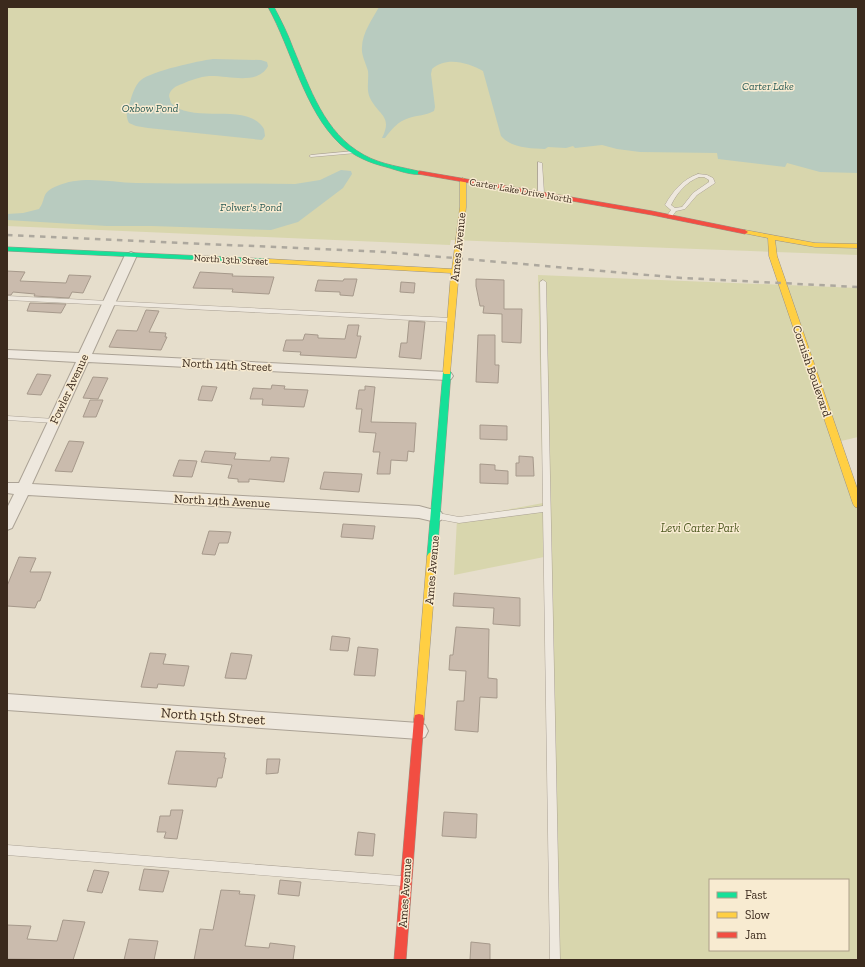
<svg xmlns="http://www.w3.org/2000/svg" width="865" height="967" viewBox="0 0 865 967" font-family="'Zilla Slab',serif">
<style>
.green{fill:#d8d6ad;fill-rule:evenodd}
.water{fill:#b8cbbf}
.building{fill:#cabbad;stroke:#a6998b}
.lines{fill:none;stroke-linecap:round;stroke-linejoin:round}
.lane-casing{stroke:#aba295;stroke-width:1}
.street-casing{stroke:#aba295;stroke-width:2}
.fast-casing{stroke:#9b9285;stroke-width:1}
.slow-casing{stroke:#9b9285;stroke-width:1}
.jam-casing{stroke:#9b9285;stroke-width:1}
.lane{fill:#eee8de;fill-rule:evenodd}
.street{fill:#eee8de;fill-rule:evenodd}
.fast{fill:#16e098;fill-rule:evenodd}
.slow{fill:#ffcf43;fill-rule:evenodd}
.jam{fill:#f24e42;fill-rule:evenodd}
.rail{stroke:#ada89e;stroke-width:2.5;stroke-dasharray:5.5 5.5;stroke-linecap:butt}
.labels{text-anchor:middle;stroke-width:3;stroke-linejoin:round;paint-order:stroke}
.far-street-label{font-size:10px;fill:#3b2a1d;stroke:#f8ebd1}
.far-water-label{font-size:11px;font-style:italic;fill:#2b5c56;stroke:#f8ebd1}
.street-label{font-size:12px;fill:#3b2a1d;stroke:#f8ebd1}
.park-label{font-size:12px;font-style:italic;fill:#4e5921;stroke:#f8ebd1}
.near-street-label{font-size:14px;fill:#3b2a1d;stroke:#f8ebd1}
</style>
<rect width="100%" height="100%" fill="#e6decc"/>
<!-- green -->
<path class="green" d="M7 7H698L858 28V255L451 240 450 245 7 226Z
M538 275 858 288V437L837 442 858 488V960H554L544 557 454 575 457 519 543 503ZM710 880H848V950H710Z"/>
<!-- water -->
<path class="water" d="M379 7H858V173L820 172 787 163 785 167 718 159 717 153 640 152 617 149 602 145 575 148 573 146 566 148 548 147 545 149C530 148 511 148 501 136L483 71C469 63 446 56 432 69L431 74 435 107 434 111C425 116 418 115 409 118 398 121 391 130 385 138H382C393 116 379 116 370 98 366 90 369 80 368 71 366 63 361 55 362 47 362 33 373 18 379 7Z
M213 59 261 60 267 62 268 66C258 86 227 75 209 76 200 77 190 80 182 84 176 86 170 89 169 96L171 103C192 125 248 101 264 129L265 136 262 140 148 128 136 126 129 123C125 115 127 110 130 102 132 95 135 85 141 80 152 71 198 61 213 59Z
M341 170 351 171 352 174 343 188 298 222 271 230 152 226H107L7 220V214L23 213 39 209C47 198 40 193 57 186 81 175 110 182 136 183 189 184 242 183 295 184L320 180Z"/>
<!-- building -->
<path class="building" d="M7 271 25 272 20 281 66 283 69 275 91 276 83 293 72 292 69 298 34 296 35 294 13 292 11 295H7Z
M200 272 233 274 232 276 274 277 269 294 232 292 233 289 193 288Z
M344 279H357L353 296 340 295V292L315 291 318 280 343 281Z
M476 279 504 280V309H522L521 343 502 342V314L483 313 484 306H480L476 286Z
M401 282 415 283 414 293 400 292Z
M30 303 66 304 61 313 27 311Z
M146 310 159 311 149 332 166 333 165 337H167L161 350 109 347 117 330 137 331Z
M409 321 425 322 421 359 399 357 401 343H407Z
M348 325H359L357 336H361L356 358 300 355 301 352 283 351 286 340H303L305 334 318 335V338L345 339Z
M478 335H495V365H499L498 383 476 382Z
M37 374 51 375 41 395 27 394Z
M93 377 108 378 98 399 83 398Z
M272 385 285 386 284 389 308 390 304 407 262 405 263 399H250L253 388 271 389Z
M202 386 217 387 212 401 198 400Z
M365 386 375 387 371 422 416 423 414 452 408 451 407 461 391 460 390 474H377L380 452H373L376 433 359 432 362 409H356L359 390H365Z
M90 400H103L96 417H83Z
M480 425 507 426V440L480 439Z
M69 441 84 442 72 472 55 471Z
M205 451 236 453 234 459 270 461 271 457 289 458 284 482 249 479V482H238V479L228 478 232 465 201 462Z
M519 456 533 457 534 476H516V463H519Z
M179 460 197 461 192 477 173 476Z
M480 464 495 465V470L508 471V484L480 483Z
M324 472 362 474 359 492 320 489Z
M343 524 375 526 373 539 341 537Z
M209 531 231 532 228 543H219L215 555 202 554Z
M19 557 36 558 30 572H51L40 601H38L35 608 7 606V586Z
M454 593 520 598V626L493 624 494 608 453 606Z
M456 627 489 629 488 678 497 679V698L480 697 478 732 455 730 457 701H464L466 671 449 670 450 655H453Z
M332 636 350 638 348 651 330 650Z
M358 647 378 649 375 676 354 675Z
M150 653 166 654 163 664 189 666 184 686 158 684 157 688 141 687Z
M231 653 252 655 246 679 225 678Z
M176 751 225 753 224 758H226L222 778H218L216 787 168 784Z
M267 759H280L278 773 266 774Z
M171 810H183L177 839 164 838 166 832H157L160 816H170Z
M444 812 477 814 476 838 442 836Z
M358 832 375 834 373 856 355 855Z
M144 869 169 871 163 892 139 890Z
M94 870 109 872 102 893 87 891Z
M280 880 301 882 299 896 278 894Z
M221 890 240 891 239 894 255 895 245 946 269 948 270 943 295 946 293 960H194L200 929 213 930Z
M63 920 85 922 73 960 7 959V925L31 926 27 939 57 941Z
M129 939 158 941 154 960H124Z
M471 942 490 944V960H470Z"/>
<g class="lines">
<defs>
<path id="lane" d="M354 151 356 152V153L311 157 309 156 311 155Z
M538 162 542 163 544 193 541 195 538 193Z
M698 174 707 175 713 178 715 183 697 195 685 209 676 211 671 218H667L666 217 671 210 665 205C673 191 683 179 698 174ZM699 177H704L709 180V182L693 193 682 207 675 208 671 205C677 193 686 182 699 177Z
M543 280 546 282 560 960H550L543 512 459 523 438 519 435 518 434 516 435 514 438 513 459 517 543 506 540 282Z
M7 296 451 318 454 320 451 322 7 300Z
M7 416 55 419 58 421 55 423 7 420Z
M7 845 402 876 405 878 407 881 405 884 402 886 7 855Z"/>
<path id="street" d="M131 252 137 255 92 354 447 372 451 373 453 376 451 379 447 380 88 362 32 484 419 506 441 512 443 516 441 520 436 522 419 518 28 495 12 528 7 530V508L14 494 7 493V483H19L76 362 7 358V350L79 353 125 255Z
M7 694 419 723 425 725 428 731 425 737 419 739 7 710Z"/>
<path id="fast" d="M268 7H274C281 20 288 34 293 48 310 88 324 133 364 155 382 165 403 167 422 172V174C412 176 397 170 386 167 370 163 353 156 340 144 304 110 292 50 268 7Z
M7 247 269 259 273 261 269 263 7 251Z
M447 369 451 372 437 556 435 559 432 560 429 559 427 556 443 372Z"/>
<path id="slow" d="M463 178 466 180V207L459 271 450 374H444L443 372 451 273 269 263 265 261 269 259 452 269 460 207V180Z
M745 230 815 243 858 244V248L815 247 775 240 777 256 858 491V508L855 507 853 504 769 256 768 238 743 233V231Z
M432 552 435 553 437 556 424 719 423 723 419 724 415 723 414 719 427 556 429 553Z"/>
<path id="jam" d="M420 171 652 211 745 230 748 232 745 234 652 215 418 174V172Z
M419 714 423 715 424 719 406 960H394L414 719 415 715Z"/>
</defs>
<!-- lane casing -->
<use href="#lane" class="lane-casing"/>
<!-- street casing -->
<use href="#street" class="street-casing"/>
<!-- fast casing -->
<use href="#fast" class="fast-casing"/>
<!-- slow casing -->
<use href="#slow" class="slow-casing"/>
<!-- jam casing -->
<use href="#jam" class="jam-casing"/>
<!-- lane -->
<use href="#lane" class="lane"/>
<!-- street -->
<use href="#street" class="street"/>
<!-- fast -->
<use href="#fast" class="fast"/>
<!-- slow -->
<use href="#slow" class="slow"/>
<!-- jam -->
<use href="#jam" class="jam"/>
<!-- rail -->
<path class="rail" d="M7 235 385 252 682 278 858 287"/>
</g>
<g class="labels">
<!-- far-street labels -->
<g class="far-street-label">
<text transform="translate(521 190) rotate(10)" y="4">Carter Lake Drive North</text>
<text transform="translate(231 259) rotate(3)" y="4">North 13th Street</text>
</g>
<!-- far-water labels -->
<g class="far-water-label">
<text x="768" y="90">Carter Lake</text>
<text x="150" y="112">Oxbow Pond</text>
<text x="251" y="211">Folwer's Pond</text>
</g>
<!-- street labels -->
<g class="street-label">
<text transform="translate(458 247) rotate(-84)" y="4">Ames Avenue</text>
<text transform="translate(227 365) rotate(3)" y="4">North 14th Street</text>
<text transform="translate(812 371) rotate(71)" y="4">Cornish Boulevard</text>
<text transform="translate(69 389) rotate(-65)" y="4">Fowler Avenue</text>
<text transform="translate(222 501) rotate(3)" y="4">North 14th Avenue</text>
<text transform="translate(432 570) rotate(-85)" y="4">Ames Avenue</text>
<text transform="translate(405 893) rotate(-86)" y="4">Ames Avenue</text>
</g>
<!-- park labels -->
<g class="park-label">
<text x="700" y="532">Levi Carter Park</text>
</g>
<!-- near-street labels -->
<g class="near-street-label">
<text transform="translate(213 716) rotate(4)" y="5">North 15th Street</text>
</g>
</g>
<!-- border -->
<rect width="865" height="967" fill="none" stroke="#3b2a1d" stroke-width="16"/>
<!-- legend -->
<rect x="709" y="879" width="140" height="72" fill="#f8ebd1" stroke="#ac9e89"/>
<rect x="717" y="892" width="20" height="6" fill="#16e098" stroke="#ac9e89"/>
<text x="745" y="899" font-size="12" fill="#3b2a1d">Fast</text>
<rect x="717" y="912" width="20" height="6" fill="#ffcf43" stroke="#ac9e89"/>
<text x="745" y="919" font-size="12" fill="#3b2a1d">Slow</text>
<rect x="717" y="932" width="20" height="6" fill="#f24e42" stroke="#ac9e89"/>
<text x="745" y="939" font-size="12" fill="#3b2a1d">Jam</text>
</svg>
